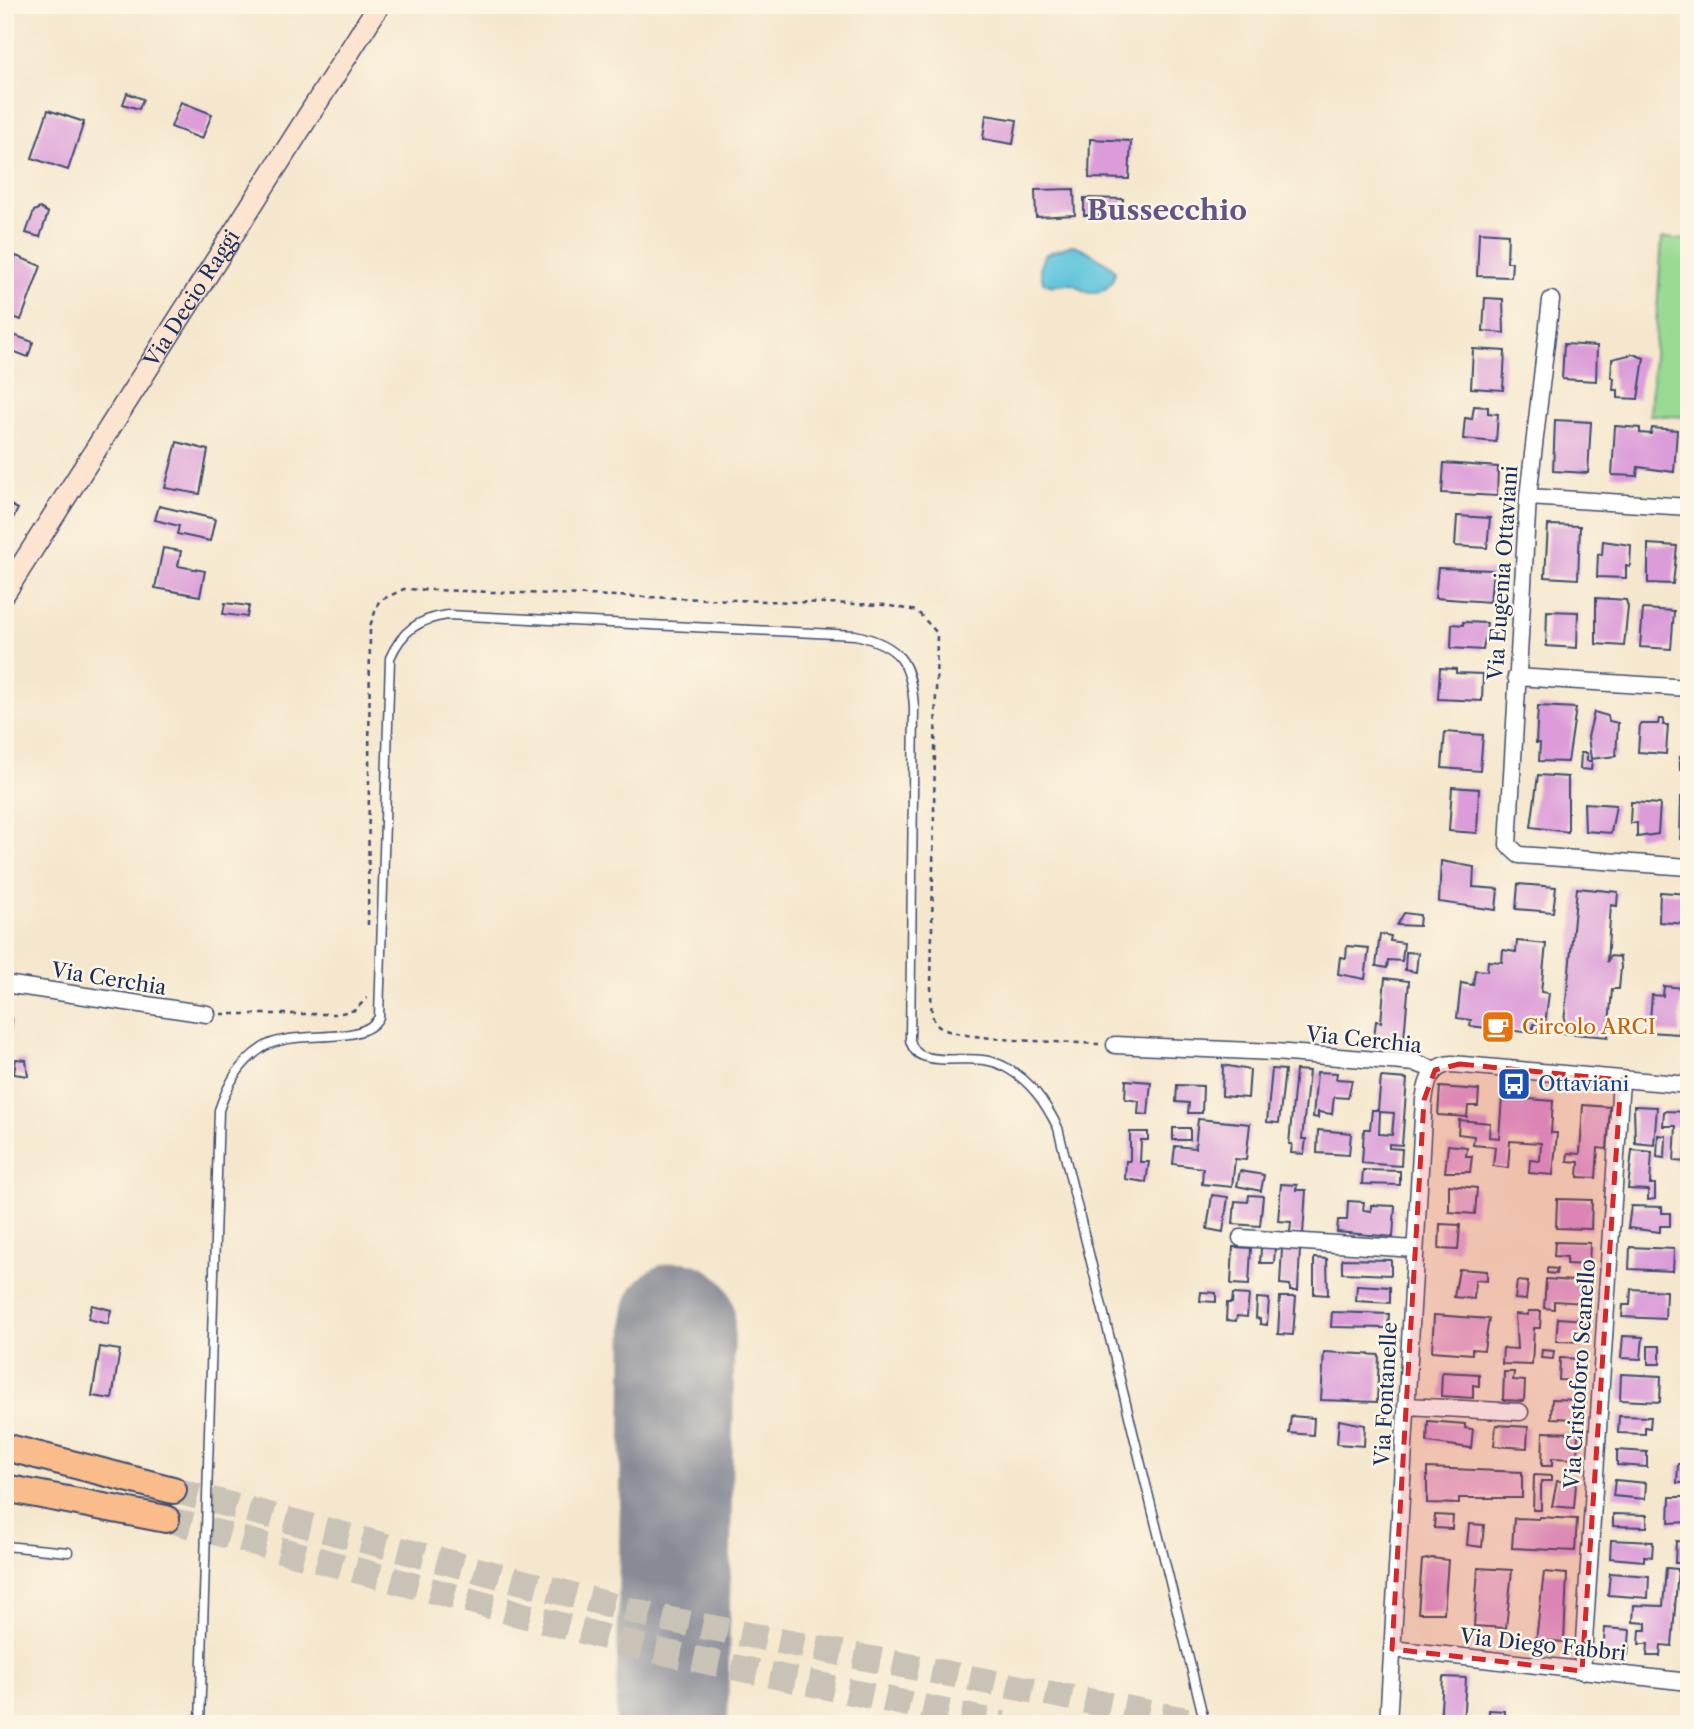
<svg xmlns="http://www.w3.org/2000/svg" width="1694" height="1729" viewBox="0 0 1694 1729" font-family="'Libre Caslon Text',serif">
<style>
.green{fill:#98da92;stroke:#5a8478;stroke-width:2}
.water{fill:#5ec4dc;stroke:#3c7a9d;stroke-width:2}
.lines{fill:none;stroke-linecap:round;stroke-linejoin:round}
.runway{stroke:#888b96;stroke-width:112}
.building{fill:#dc9cd9;fill-rule:evenodd}
.trunk-tunnel{stroke:#c9c2b7;stroke-width:26;stroke-dasharray:26 13;stroke-linecap:butt}
.service-casing{stroke:#3c4b6f;stroke-width:11}
.minor-casing{stroke:#3c4b6f;stroke-width:19}
.secondary-casing{stroke:#3c4b6f;stroke-width:24}
.trunk-casing{stroke:#3c4b6f;stroke-width:30}
.path{stroke:#3c4b6f;stroke-width:2.5;stroke-dasharray:5 5;stroke-linecap:butt}
.service{stroke:#fff;stroke-width:8}
.minor{stroke:#fff;stroke-width:16}
.secondary{stroke:#fde4d1;stroke-width:21}
.trunk{stroke:#fabc8b;stroke-width:26}
.marked{fill:#d62828;fill-opacity:0.2;stroke:#d62828;stroke-width:5;stroke-dasharray:14 9;stroke-linejoin:round}
.labels{text-anchor:middle;stroke-width:5;stroke-linejoin:round;paint-order:stroke}
.street-label{font-size:21px;fill:#1b2f5e;stroke:#fcf5e5}
.food-label{font-size:21px;fill:#c56008;stroke:#fcf5e5;text-anchor:start}
.transit-label{font-size:21px;fill:#164399;stroke:#fcf5e5;text-anchor:start}
.district-label{font-size:28px;font-weight:bold;fill:#5f5589;stroke:#fcf5e5}
</style>
<rect width="100%" height="100%" fill="#fcf5e5"/>
<filter id="ink" filterUnits="userSpaceOnUse"><feTurbulence type="fractalNoise" baseFrequency=".0143" numOctaves="2"/><feDisplacementMap in="SourceGraphic" scale="14" xChannelSelector="R" yChannelSelector="G"/><feConvolveMatrix kernelMatrix="1 2 1 2 8 2 1 2 1" color-interpolation-filters="sRGB"/></filter>
<filter id="wash" filterUnits="userSpaceOnUse"><feTurbulence type="fractalNoise" baseFrequency=".00686" numOctaves="4" result="noise"/><feDisplacementMap in="SourceGraphic" scale="28" xChannelSelector="R" yChannelSelector="G"/><feGaussianBlur stdDeviation="1.57" result="paint"/><feColorMatrix in="noise" values="0 0 0 0 0 0 0 0 0 0 0 0 0 0 0 0 0 1.4 0 .05"/><feComposite in="paint" operator="in"/></filter>
<g filter="url(#wash)">
<rect width="100%" height="100%" fill="#f5e7cd"/>
<!-- green -->
<path class="green" d="M1662 238 1689 240V417L1650 415Z"/>
<!-- water -->
<path class="water" d="M1072 245C1080 245 1110 264 1115 270 1114 285 1102 296 1087 292 1081 290 1078 285 1071 284 1060 283 1053 289 1043 282L1040 266 1046 254Z"/>
<g class="lines">
<!-- runway -->
<path class="runway" d="M672 1724 679 1318"/>
</g>
<g id="blocks">
<!-- building -->
<path class="building" d="M127 93 143 99 139 109 123 104Z
M181 102 212 114 202 139 171 127Z
M48 110 84 122 68 170 32 158Z
M986 115 1017 120 1013 144 983 139Z
M1090 139 1131 141 1129 179 1089 178Z
M1074 189 1075 215 1036 217 1035 190Z
M1084 198 1123 199V217L1084 215Z
M40 208 48 213 40 237 26 233 34 211Z
M1479 232 1508 234 1507 262H1512L1511 277 1477 276Z
M16 256 41 266 21 320 5 314V295L14 272 10 270Z
M1485 298 1503 299 1504 333 1483 331Z
M5 332 33 342 28 357 5 348Z
M1564 344 1597 346 1596 381 1562 379Z
M1473 349 1505 351 1503 390 1471 388Z
M1633 354 1644 358 1638 399 1618 398V390H1613L1614 378H1611L1612 359Z
M1474 406 1488 407V413L1498 414 1496 442 1463 439 1465 418 1472 419Z
M1555 420 1591 422 1588 473 1553 471Z
M1615 426 1640 428V433L1651 434 1652 428 1677 430 1674 472 1638 467 1637 476 1612 475Z
M177 442 208 450 200 494 165 488Z
M1444 463 1498 467 1497 496 1442 493Z
M5 502 18 509 5 533Z
M159 506 215 519 210 541 177 534 179 526 155 520Z
M1457 516 1490 518 1487 548 1455 546Z
M1548 525 1580 526 1578 579 1545 577Z
M1603 541 1631 545 1630 567 1626 566V578L1597 577 1598 554 1602 555Z
M1648 544 1677 546 1673 584 1648 583Z
M163 548 181 551 178 566 205 571 200 596 155 588Z
M1438 568 1493 570 1490 602 1435 598Z
M1596 598 1626 600 1628 607 1624 646 1596 644Z
M225 603 249 606 247 617 223 614Z
M1643 609 1674 611 1671 649 1640 647Z
M1547 611 1578 612 1577 648 1546 646Z
M1463 622 1487 623 1483 650 1451 648 1452 624 1463 625Z
M1440 668 1456 669V673L1483 674 1482 701 1438 699Z
M1538 706 1576 708 1568 762 1539 761 1540 743H1536Z
M1687 711H1689V739H1685Z
M1594 712 1608 716 1609 721 1618 723 1616 756 1591 759 1588 737Z
M1659 719H1664L1663 725H1668L1666 754 1638 752 1640 724H1658Z
M1445 732 1483 735 1480 771 1442 768Z
M1581 753H1587V761H1592L1591 770 1580 769Z
M1680 757 1689 758V770H1680Z
M1538 775 1568 777V832L1531 827Z
M1452 787 1479 789 1477 833 1449 831Z
M1685 788H1689V840L1680 839 1681 797H1685Z
M1631 802 1660 804 1658 834 1637 837V823H1630Z
M1584 803 1616 805 1611 833 1585 831Z
M1441 861 1474 867 1473 887 1498 889 1496 910 1439 902Z
M1518 884 1556 887 1553 912 1516 909Z
M1577 888 1618 892 1617 906 1611 905 1607 962 1610 956 1620 957 1621 967 1619 989H1612L1608 1037 1563 1033Z
M1660 892 1689 894V924L1659 922Z
M1404 913 1420 915 1419 926 1397 925Z
M1380 934 1391 936 1390 941 1404 943 1402 961 1388 960 1387 968 1376 966Z
M1517 941 1546 944 1541 992 1549 993 1545 1025 1533 1024V1033L1470 1026 1471 1020 1457 1018 1461 983 1473 985 1475 970 1487 971 1488 961 1502 962 1503 950 1516 952Z
M1347 946 1369 948 1365 979 1338 974 1340 957 1346 958Z
M1406 952 1418 953 1416 972 1405 970Z
M1385 978 1409 981 1404 1039 1374 1037 1376 1021 1381 1022Z
M1664 986 1682 988 1679 1034 1649 1032 1652 995 1663 996Z
M5 1019 12 1020 7 1049H5Z
M16 1059 26 1060 28 1076 14 1074Z
M5 1065 10 1066 6 1082H5Z
M1223 1065 1250 1070 1248 1098 1222 1096Z
M1272 1069 1285 1070 1279 1123 1267 1122Z
M1296 1070 1309 1071 1302 1139H1306L1304 1154 1291 1153 1292 1144H1289Z
M1317 1072 1337 1073 1336 1079 1352 1080 1348 1098 1334 1097 1332 1114 1318 1112V1118L1313 1117Z
M1381 1077 1407 1079 1402 1145 1389 1144V1148L1402 1149 1401 1166 1362 1163 1364 1129H1370L1372 1110H1378ZM1380 1112 1394 1113 1392 1135 1379 1134Z
M1126 1080 1151 1082 1148 1115 1138 1114 1139 1101 1125 1099Z
M1177 1085 1203 1086 1202 1113H1188L1189 1103 1176 1102Z
M1440 1087 1479 1090 1478 1106H1468L1467 1117 1438 1115Z
M1502 1097 1553 1101 1551 1133H1557L1553 1175 1529 1173 1530 1160 1540 1161 1541 1143 1510 1141 1508 1168 1493 1166 1495 1147 1473 1145 1474 1136 1458 1134 1459 1120 1490 1123 1489 1137 1499 1138Z
M1583 1105 1610 1107 1607 1149 1598 1148 1596 1178 1578 1177 1579 1162 1567 1161 1568 1153 1580 1154Z
M1634 1106 1657 1107 1654 1145 1635 1143Z
M1664 1111 1689 1112 1688 1162 1674 1161 1676 1126H1663Z
M1198 1119 1250 1124 1246 1160 1235 1159 1232 1187 1202 1184 1203 1168 1173 1164 1175 1146 1195 1148Z
M1173 1128H1190V1140H1173Z
M1318 1130 1351 1133 1349 1155 1317 1153Z
M1130 1132H1148V1140H1141L1140 1162H1149L1146 1182 1125 1179 1126 1161H1130Z
M1658 1135 1666 1136 1665 1158 1657 1157Z
M1448 1145 1467 1147 1466 1156H1472L1470 1172H1445Z
M1632 1150 1652 1152 1650 1184H1655V1199L1648 1200V1190L1628 1189Z
M1363 1170 1400 1171V1185L1362 1184Z
M1240 1171 1264 1175 1261 1191 1237 1186Z
M1281 1184 1297 1185 1296 1190H1306L1303 1234 1290 1233 1291 1222 1278 1221Z
M1449 1185 1477 1188 1475 1214 1449 1212Z
M1212 1195 1228 1197 1223 1232 1207 1229Z
M1249 1195 1263 1196 1260 1226 1233 1224 1235 1201 1248 1202Z
M1557 1199 1592 1200 1591 1229 1556 1228Z
M1348 1201 1364 1202 1363 1210 1371 1211V1205L1395 1206 1393 1237 1337 1232 1338 1220H1347Z
M1631 1206 1662 1207V1213H1670V1226H1660V1232L1628 1228Z
M1440 1224 1460 1225 1458 1250 1439 1249Z
M1555 1242 1590 1243 1589 1265 1566 1264 1567 1257 1554 1256Z
M1233 1247 1251 1248 1249 1285 1231 1284Z
M1630 1247 1674 1249 1673 1271 1629 1269Z
M1261 1248H1275L1274 1263H1260Z
M1282 1248 1300 1249 1298 1291H1290V1285L1280 1284Z
M1314 1258 1327 1259 1328 1295 1314 1294Z
M1342 1259 1391 1260V1275L1342 1273Z
M1547 1268 1557 1269 1556 1274 1547 1273Z
M1459 1269 1487 1271V1281L1475 1280 1474 1299 1454 1297Z
M1546 1279 1587 1282 1586 1303 1554 1301V1309L1544 1308Z
M1517 1281 1528 1282 1526 1300 1515 1299Z
M1357 1285 1390 1287V1303L1356 1301Z
M1631 1289 1666 1291 1665 1319 1622 1317 1623 1305H1630Z
M1201 1292 1216 1293V1302L1200 1301Z
M1233 1294 1249 1295 1247 1317 1237 1316 1236 1321 1226 1320 1227 1303H1232Z
M1280 1297H1296L1293 1335 1278 1334Z
M1257 1298 1269 1299 1267 1325 1260 1324V1319L1256 1318Z
M92 1305 111 1310 108 1324 88 1319Z
M1528 1311H1541L1540 1328H1534L1532 1365 1502 1364 1503 1348 1517 1349 1515 1314 1528 1315Z
M1332 1312 1389 1314 1388 1328 1331 1327Z
M1434 1315 1489 1319 1484 1350 1472 1349V1354L1432 1351Z
M1558 1318 1586 1320 1584 1342 1556 1341Z
M1623 1336 1643 1337 1641 1359 1621 1358Z
M1648 1346H1660V1364H1648Z
M100 1347 120 1350 112 1399 92 1396Z
M1542 1350 1554 1351 1553 1359 1541 1358Z
M1324 1352 1379 1355 1377 1402 1321 1400Z
M1687 1352H1689V1372L1686 1371Z
M1560 1358 1584 1359 1583 1381 1559 1380Z
M1442 1372 1479 1374V1386L1473 1385V1398L1441 1396Z
M1504 1372H1514L1513 1380 1525 1381 1524 1401 1503 1400Z
M1621 1374 1661 1376 1660 1402 1620 1400Z
M1552 1399 1581 1400 1580 1419 1551 1418Z
M1291 1416 1314 1418 1313 1435 1289 1433Z
M1619 1416 1651 1417 1650 1428 1645 1427V1434L1618 1433Z
M1339 1420 1365 1425 1364 1446 1337 1444Z
M1428 1421 1465 1424V1428L1473 1429 1471 1448 1427 1442Z
M1496 1425 1528 1427 1527 1448 1494 1446Z
M1543 1432 1578 1433 1577 1459 1552 1458V1466H1542Z
M1617 1450 1647 1452V1467L1617 1465Z
M1678 1464 1689 1465V1483H1677Z
M1427 1468 1522 1472V1498H1459V1504L1427 1503Z
M1534 1475 1551 1476V1481H1541V1510H1533Z
M1615 1480 1646 1483 1645 1499 1613 1496Z
M1557 1481 1576 1483 1574 1508 1552 1506Z
M1670 1497H1685L1689 1522 1669 1523Z
M1613 1514 1647 1515V1527L1613 1526Z
M1435 1515 1453 1516 1452 1529 1434 1528Z
M1539 1517 1577 1519 1575 1551 1512 1548 1514 1518 1539 1519Z
M1469 1524 1484 1525 1482 1547 1467 1545Z
M1611 1540 1653 1542 1652 1557 1644 1556V1561L1610 1558Z
M1676 1541 1689 1542 1687 1563H1675Z
M1432 1558 1448 1560 1444 1613H1418L1422 1560Z
M1478 1568 1512 1570 1506 1628 1474 1626Z
M1666 1568 1678 1569 1672 1646 1661 1645 1660 1656H1647L1648 1644H1639L1640 1630H1646V1623L1633 1622 1634 1605 1663 1606Z
M1544 1572 1567 1574 1564 1642 1536 1640Z
M1610 1573 1649 1576 1648 1598 1608 1595Z
M1685 1574H1689V1595H1683Z
M1685 1610H1689V1629H1684Z
M1605 1628 1630 1630 1628 1655 1603 1653Z
M1443 1677 1466 1678 1463 1724H1440Z
M1489 1710 1505 1711 1504 1724H1488Z"/>
</g>
</g>
<g filter="url(#ink)">
<use href="#blocks" fill-opacity="0" stroke="#3c4b6f" stroke-width="2"/>
<g class="lines">
<!-- trunk-tunnel -->
<path class="trunk-tunnel" d="M173 1490 656 1617 1206 1724
M166 1519 653 1650 1003 1724"/>
<defs>
<path id="service" d="M5 1546 68 1552
M200 1724 219 1110C228 1084 239 1063 262 1048 293 1027 363 1048 379 1017L390 658C402 631 418 619 448 615L855 635C900 645 911 662 914 707L910 1040C912 1047 916 1054 923 1056 948 1065 979 1052 1005 1067 1031 1081 1045 1102 1058 1128L1205 1724"/>
<path id="minor" d="M1551 300 1528 497 1508 845 1519 855 1689 867
M1528 497 1689 507
M1516 677 1689 688
M5 984 207 1014
M1115 1045 1274 1052 1416 1063 1435 1070
M1241 1238 1415 1249
M1406 1406 1520 1412
M1392 1649 1689 1682
M1582 1671 1621 1080
M1388 1724 1424 1100C1427 1081 1431 1065 1452 1064L1689 1085"/>
<g id="secondary">
<path id="s1" d="M5 592 379 5"/>
</g>
<path id="trunk" d="M5 1447 173 1490
M5 1488 166 1519"/>
</defs>
<!-- service casing -->
<use href="#service" class="service-casing"/>
<!-- minor casing -->
<use href="#minor" class="minor-casing"/>
<!-- secondary casing -->
<use href="#secondary" class="secondary-casing"/>
<!-- trunk casing -->
<use href="#trunk" class="trunk-casing"/>
<!-- path -->
<path class="path" d="M368 925 370 626 379 601 404 589 885 605 917 611 937 633 931 988C932 1000 929 1016 937 1025 949 1041 1073 1042 1099 1044
M221 1014H337L355 1010 367 998"/>
<!-- service -->
<use href="#service" class="service"/>
<!-- minor -->
<use href="#minor" class="minor"/>
<!-- secondary -->
<use href="#secondary" class="secondary"/>
<!-- trunk -->
<use href="#trunk" class="trunk"/>
</g>
</g>
<!-- marked area -->
<path class="marked" d="M1460 1064 1621 1080 1582 1671 1392 1649 1424 1100 1435 1070Z"/>
<!-- icons -->
<defs>
<symbol id="cafe-square" viewBox="-11 -11 22 22"><rect x="-9" y="-9" width="18" height="18" rx="4" fill="#e8710a" stroke="#fcf5e5"/><path d="M-5.5-4.5H6V0H3Q3 3.5 0 3.5H-2.5Q-5.5 3.5-5.5 0ZM3-3.2v2h1.7v-2ZM-6 4.5H4V6H-6Z" fill="#fff"/></symbol>
<symbol id="bus-square" viewBox="-11 -11 22 22"><rect x="-9" y="-9" width="18" height="18" rx="4" fill="#1a4fb4" stroke="#fcf5e5"/><path d="M-5-6H5V4H4V6H2V4H-2V6H-4V4H-5ZM-3.5-4V0h7V-4ZM-3.5 1.2v1.5H-2V1.2ZM2 1.2v1.5H3.5V1.2Z" fill="#fff"/></symbol>
</defs>
<g fill-rule="evenodd">
<use href="#cafe-square" x="1479" y="1008" width="38" height="38"/>
<use href="#bus-square" x="1495" y="1065" width="38" height="38"/>
</g>
<g class="labels">
<!-- street labels -->
<g class="street-label">
<text dy="7" stroke="none"><textPath href="#s1" startOffset="348">Via Decio Raggi</textPath></text>
<text transform="translate(1503 573) rotate(-86)" y="7">Via Eugenia Ottaviani</text>
<text transform="translate(109 979) rotate(9)" y="7">Via Cerchia</text>
<text transform="translate(1364 1040) rotate(6)" y="7">Via Cerchia</text>
<text transform="translate(1580 1374) rotate(-86)" y="7">Via Cristoforo Scanello</text>
<text transform="translate(1386 1394) rotate(-87)" y="7">Via Fontanelle</text>
<text transform="translate(1543 1645) rotate(6)" y="7">Via Diego Fabbri</text>
</g>
<!-- food labels -->
<g class="food-label">
<text x="1522" y="1034">Circolo ARCI</text>
</g>
<!-- transit labels -->
<g class="transit-label">
<text x="1538" y="1091">Ottaviani</text>
</g>
<!-- district labels -->
<g class="district-label">
<text x="1167" y="220">Bussecchio</text>
</g>
</g>
<!-- margin -->
<rect width="1694" height="1729" fill="none" stroke="#fcf5e5" stroke-width="28"/>
</svg>
